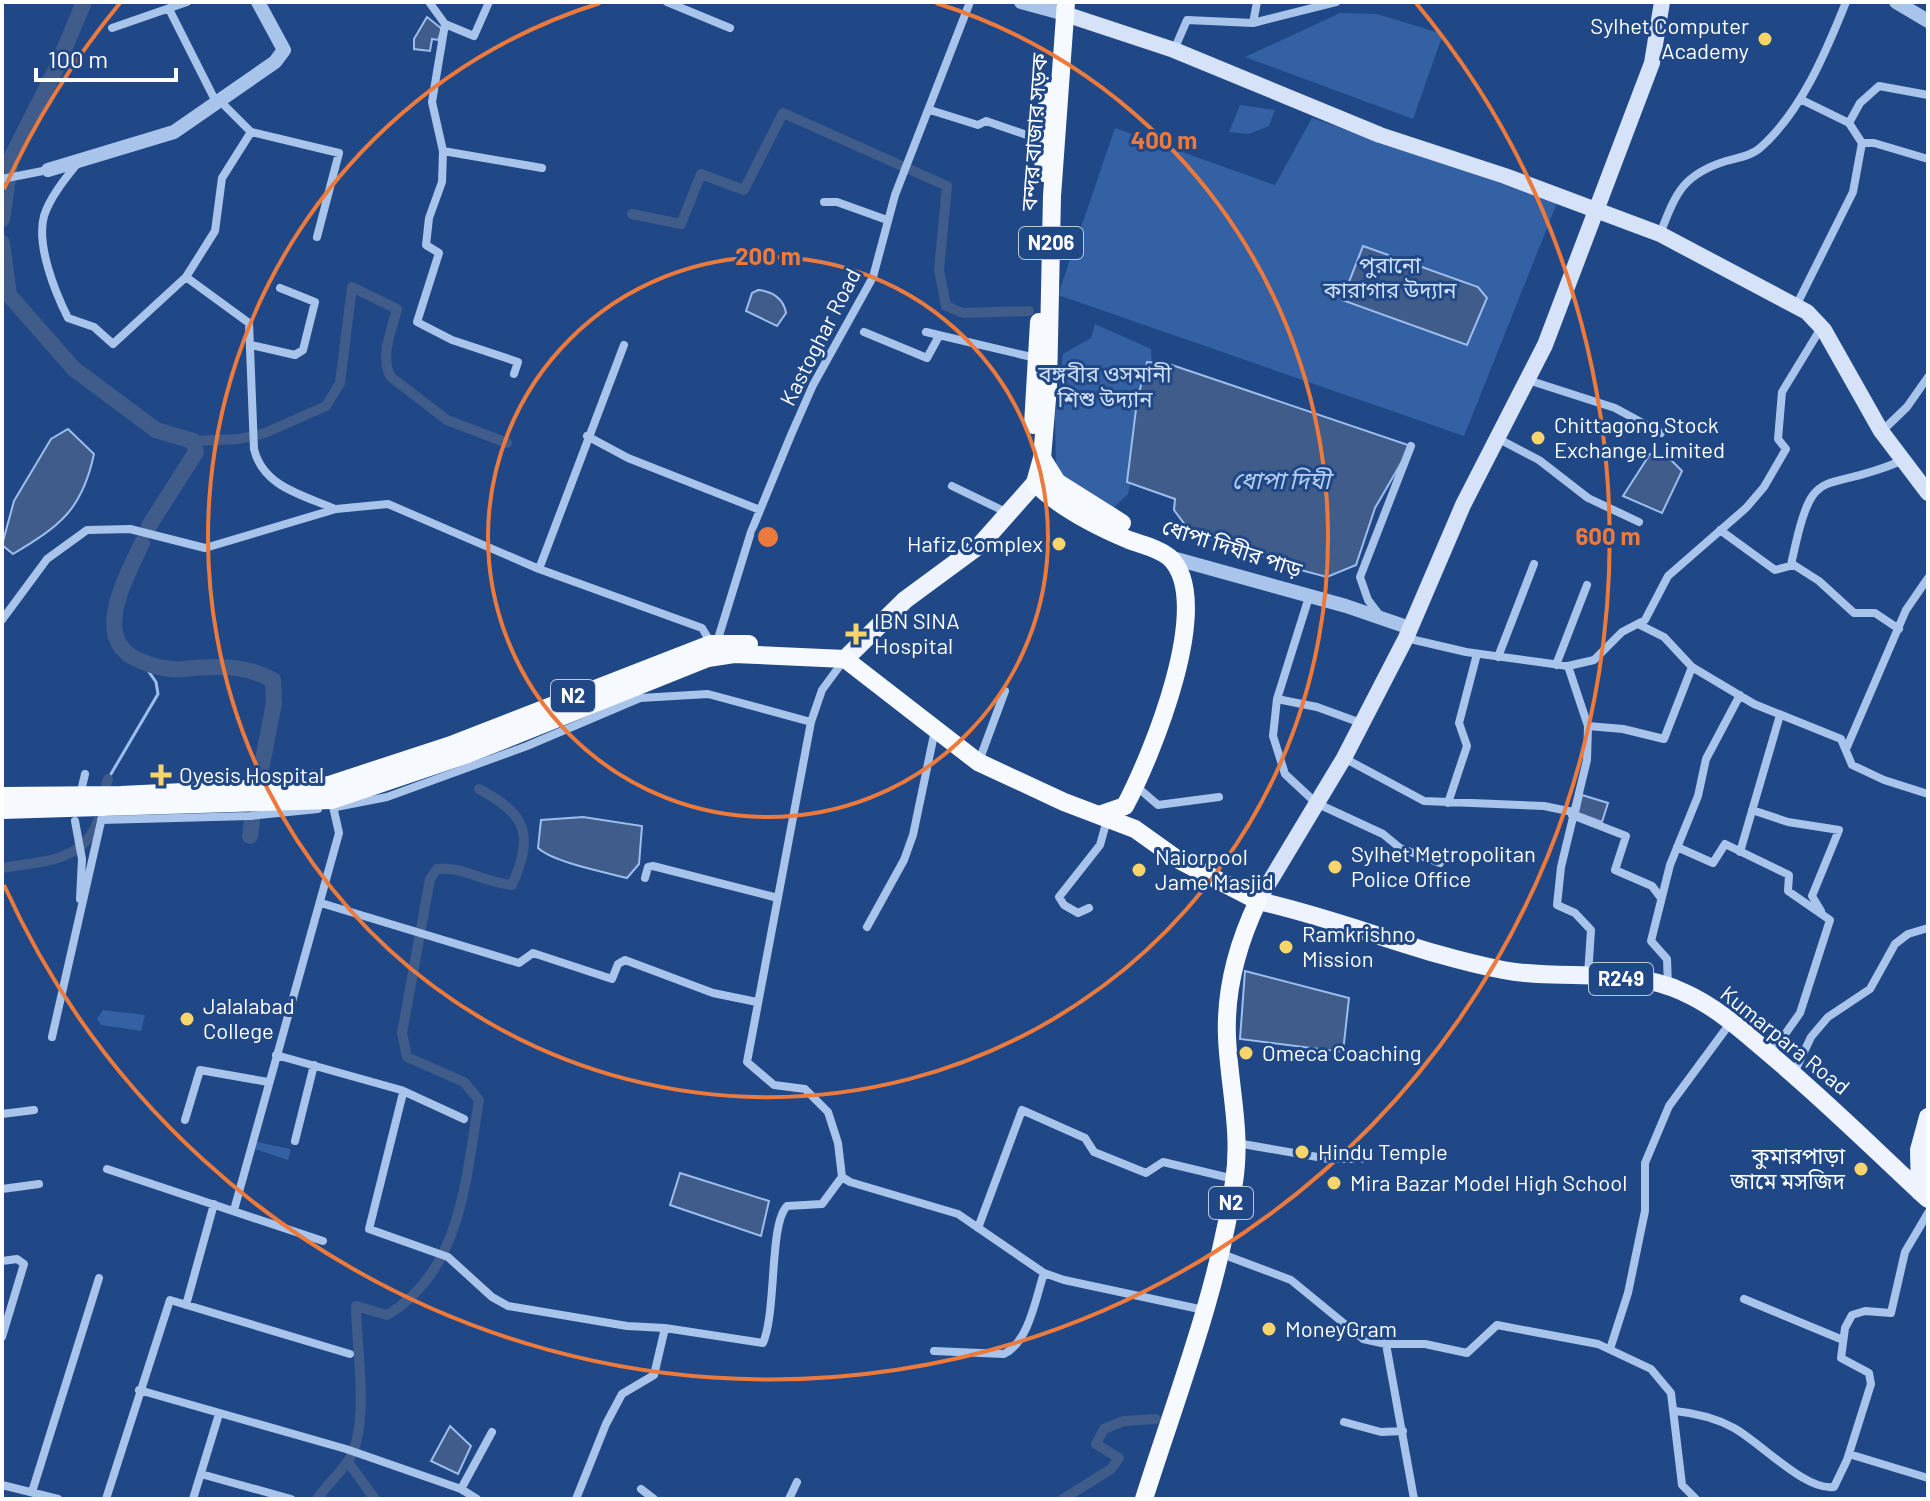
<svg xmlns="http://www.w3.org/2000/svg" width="1930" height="1501" viewBox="0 0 1930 1501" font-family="Barlow,'Noto Sans Bengali',sans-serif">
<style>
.green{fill:#3361a4}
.water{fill:#3f5c8a;stroke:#9dbeec;stroke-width:2}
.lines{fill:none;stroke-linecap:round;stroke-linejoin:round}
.stream{stroke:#9dbeec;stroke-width:3}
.canal{stroke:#3f5c8a;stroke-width:10}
.river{stroke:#3f5c8a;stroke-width:16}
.minor{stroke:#a9c4ea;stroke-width:8}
.tertiary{stroke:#a9c4ea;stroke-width:14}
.secondary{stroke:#d5e2f8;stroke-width:16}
.primary{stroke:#eef3fe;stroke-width:18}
.trunk{stroke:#f6f9fe;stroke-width:18}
.ring{fill:none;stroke:#ed7a3d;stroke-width:4}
.poi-dot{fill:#f8d56a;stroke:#204887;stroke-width:3}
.labels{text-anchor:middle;stroke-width:6;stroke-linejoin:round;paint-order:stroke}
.shield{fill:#204887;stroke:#bcc8db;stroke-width:2}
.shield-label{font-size:20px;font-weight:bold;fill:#fff}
.poi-label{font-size:22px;fill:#fff;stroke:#204887;text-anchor:start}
.street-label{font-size:22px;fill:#fff;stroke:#204887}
.park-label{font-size:22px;fill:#cedff8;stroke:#204887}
.water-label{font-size:24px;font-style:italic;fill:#b5cef2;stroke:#204887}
.centre{fill:#ed7a3d;stroke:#204887;stroke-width:4}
.ring-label{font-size:24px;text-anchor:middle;font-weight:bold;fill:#ed7a3d;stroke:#204887;stroke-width:6;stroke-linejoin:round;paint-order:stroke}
</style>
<rect width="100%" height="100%" fill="#204887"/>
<!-- green -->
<path class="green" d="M1340 13 1377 14 1443 34 1413 119 1245 57Z
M1240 105 1275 110 1269 126 1249 134 1229 132Z
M1312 118 1557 203 1464 436 1058 295 1115 128 1275 185Z
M1095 324 1151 349 1153 386 1128 494 1111 510 1056 471 1055 415 1063 354 1091 338Z
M103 1010 145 1015 141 1031 101 1025 97 1019Z
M257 1142 291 1149 288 1160 255 1149Z"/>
<!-- water -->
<path class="water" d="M427 17 442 29 438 40 432 39 430 51 414 49V39Z
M1363 246 1478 287 1487 298 1467 345 1342 300Z
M758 290C772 291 784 299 786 313L777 326 746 311 752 293Z
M1147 362 1169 364 1411 446 1375 508 1356 565 1327 577 1293 568 1235 545 1192 534 1174 510 1175 499 1127 482 1137 401Z
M68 429 94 454C82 510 60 526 13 554L2 545 14 501 51 439Z
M1650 454 1671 460 1682 471 1662 513 1623 496Z
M1582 795 1608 803 1602 822 1578 813Z
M583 817 642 826 639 864 627 878C604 872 553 862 538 848L541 820Z
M1245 971 1349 998 1343 1052 1240 1039Z
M680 1173 769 1201 761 1236 670 1205Z
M450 1426 471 1446 458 1474 431 1461Z"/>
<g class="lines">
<!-- stream -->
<path class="stream" d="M108 779 158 694 156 682 142 662"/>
<!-- canal -->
<path class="canal" d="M632 214 681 224 701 174 744 190 783 113 947 186 939 270 946 306 963 313 1029 311
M193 441 239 439 265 433 326 406 340 383 352 287 397 309C392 330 379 357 391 377L447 420 507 443
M106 784 108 779
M2 868C40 861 84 863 98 820
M348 1462 375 1499
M317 1499C326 1486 340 1473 348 1461 371 1427 356 1346 356 1306L387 1315C462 1271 466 1177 479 1100L464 1082 407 1057 402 1033 430 879 437 869C462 866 486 883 512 885 533 837 529 815 479 789
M1063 1499 1111 1469 1119 1458 1096 1444 1104 1429 1124 1421 1156 1419"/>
<!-- river -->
<path class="river" d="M2 219 11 158 56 69 84 2
M2 243 9 295 74 369 156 430 193 441 196 452 149 526
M142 543C126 578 89 641 141 661 154 667 169 670 183 669 216 666 243 664 273 680L274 703 259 780
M250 836 252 820"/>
<!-- minor -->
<path class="minor" d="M429 2 445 24 432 102 443 151 442 182 429 218 426 245 439 253 417 322 452 340 518 362 514 374
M667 2 730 28
M169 9 216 102
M1253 23 1257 2
M445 24 474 36 489 2
M112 28 187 2
M1174 50 1187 20 1253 23 1336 2
M219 100 251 132 222 178 215 231 186 277 249 323 254 449C263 487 303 495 335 509
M930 110 978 125 986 121 1044 141
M1849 123 1860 103 1879 86 1928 95
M251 132 339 153 317 237
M1862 143H1874L1928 159
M443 151 542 168
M77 164C65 179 50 197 44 216 36 245 55 292 68 318L94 327 113 344 186 277
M2 179 48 170
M824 202H837L887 220
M1660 234C1676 193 1682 175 1726 161 1737 158 1751 156 1760 148 1801 112 1826 52 1846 2
M1796 306 1853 192 1862 143 1849 123 1800 99
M864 332 927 358 939 336
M926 332 1036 358
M251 345 295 355 303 350 315 302 280 288
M1528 380 1615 408 1661 433
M1882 431 1907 407 1928 377
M587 436 628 458 760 510
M1497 438 1539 460 1588 498 1639 522
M952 486 1010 514
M1720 530 1775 570 1794 565 1819 581 1854 613H1875L1899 629
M1791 565C1814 457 1817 497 1901 461
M539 569 624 345
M1309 597 1277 699 1273 736 1285 774 1316 803 1383 834 1400 848 1440 863
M1381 617 1368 600 1360 577 1411 446
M2 620 47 559 87 530 130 529 205 548 336 509 388 504 539 569 702 628 711 643
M1638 624 1664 637 1692 667
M1406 638 1466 652 1568 666 1588 726 1623 729 1664 739 1692 667 1754 704 1841 739 1852 765 1884 780 1928 794
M717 642 751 532 791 435 813 385 873 277 895 195 970 2
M1498 657 1534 564
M844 660 822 690 811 722 747 1062 774 1085 805 1089 828 1112 838 1143 842 1177 850 1182 958 1214 1044 1273 1064 1280 1204 1310
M1556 665 1587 585
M1568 666 1594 660 1622 632 1645 620 1668 576 1746 508 1764 487 1786 449 1778 439 1782 392 1821 328
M1277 699 1317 707 1361 723
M1847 747 1906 610 1928 578
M1344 758 1424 801 1544 806 1573 812
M979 761 1005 691
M1136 786 1158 805 1219 797
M82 787 85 774
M1448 803 1467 746 1459 723 1477 654
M336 807 387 797 527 746 640 698 708 694 811 722
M1752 810 1788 822 1839 830 1812 896 1821 911
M1572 815 1626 836 1615 870 1652 886 1661 898
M101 820 250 816 318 809
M75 821 82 859 80 899
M1677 847 1713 863 1725 844 1789 875 1788 891 1830 920 1800 1013 1771 1054
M1740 852 1780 715
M645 878 648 867 653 866 778 898
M321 903 519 963 533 953 612 979 618 964 625 960 713 993 757 1002
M1089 908 1078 913 1064 905 1059 897 1100 845 1107 820
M867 927 904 860 913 835 935 730
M1588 975 1591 930 1575 913 1557 905 1561 867 1587 760 1588 726
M1668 986 1667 959 1651 941 1670 865 1698 796 1706 759 1740 695
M52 1037 102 817
M276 1055 401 1090 464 1119
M1794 1073 1811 1037 1828 1017 1870 989 1895 944 1908 934 1928 928
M403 1093 369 1229 448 1257 492 1297 508 1306 627 1326 665 1328
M2 1114 34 1110
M185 1120 200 1070 268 1082
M295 1141 314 1065
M1237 1143 1329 1159H1361
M107 1169 323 1241
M2 1189 39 1184
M234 1210 339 833 332 802
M978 1228 1022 1110 1085 1138 1094 1152 1146 1173 1163 1162 1234 1179
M1222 1254 1291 1280 1363 1339 1386 1344H1425L1467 1353 1497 1325 1598 1344 1651 1369 1671 1393 1682 1485 1696 1499
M2 1261 17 1259 24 1264 2 1337
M1744 1299 1843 1340
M186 1305 214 1204
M1386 1344 1414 1499
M1610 1349 1628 1293 1645 1211V1163L1669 1106 1731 1022
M934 1351 1004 1354C1029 1342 1036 1297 1044 1273
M139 1390 346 1449 461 1489 477 1499
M1675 1411C1695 1413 1716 1418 1734 1428 1761 1443 1805 1491 1834 1487L1847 1460 1871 1384 1869 1373 1841 1358 1845 1328 1852 1315 1865 1311 1891 1313 1905 1252 1928 1213
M1344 1422 1381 1432 1403 1431
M1849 1454 1928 1478
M201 1474 291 1499
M2 1485 58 1499
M461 1489 492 1432
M641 1489 654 1499
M32 1492 99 1278
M106 1499 170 1300 350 1354
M193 1499 219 1414
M576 1499 606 1424 622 1394 654 1375 665 1328 763 1343C777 1310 769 1224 787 1206L822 1204 842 1177
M789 1499 797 1482"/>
<!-- tertiary -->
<path class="tertiary" d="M1021 2 1065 14
M1896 2 1928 21
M48 170 174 132 275 62 284 50 258 2
M1169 557 1346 606 1410 628"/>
<!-- secondary -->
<path class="secondary" d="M1065 14 1174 50 1380 135 1505 176 1660 234 1807 312 1824 330 1881 431 1928 493
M1258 901 1344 758 1406 638 1463 505 1545 345 1652 63 1662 2"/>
<!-- primary -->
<path class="primary" d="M845 659 905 600 981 544 1035 483 1047 480
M1258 901C1341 919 1419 954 1503 970 1560 981 1629 966 1683 992 1717 1007 1744 1032 1772 1056 1826 1101 1876 1151 1928 1199
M1920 1192 1919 1150 1928 1117"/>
<!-- trunk -->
<path class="trunk" d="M1043 173 1048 91
M1033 425 1039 322
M1042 458 1057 482 1122 523
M1035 483 1042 458 1048 387 1052 196 1066 2
M1035 483C1059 507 1098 527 1129 540 1142 545 1158 548 1169 557 1217 600 1150 759 1125 806L1099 815
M2 796 121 795 329 785 454 744 711 644H749
M2 810 332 800 468 754 708 658 734 654 845 659 978 762 1064 802 1135 829 1177 859 1258 901C1238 943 1225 990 1227 1037 1229 1086 1242 1132 1234 1182 1218 1291 1177 1395 1144 1499"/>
</g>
<!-- distance rings -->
<g class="ring">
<circle cx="768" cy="537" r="280"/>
<path d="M936 3A560 560 0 1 1 600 3"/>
<path d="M4 189A840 840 0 0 1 120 3M1416 3A840 840 0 1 1 4 885"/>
</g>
<!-- markers -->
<g class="poi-dot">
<circle cx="1765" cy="39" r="8"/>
<circle cx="1538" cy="438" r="8"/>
<circle cx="1059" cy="544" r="8"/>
<path d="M852 622h8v8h8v8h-8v8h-8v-8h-8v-8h8z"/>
<path d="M157 763h8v8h8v8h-8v8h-8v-8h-8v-8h8z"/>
<circle cx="1335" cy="867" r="8"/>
<circle cx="1139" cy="870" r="8"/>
<circle cx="1286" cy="947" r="8"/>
<circle cx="187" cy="1019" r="8"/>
<circle cx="1246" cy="1053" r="8"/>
<circle cx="1302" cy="1152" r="8"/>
<circle cx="1861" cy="1169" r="8"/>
<circle cx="1334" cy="1183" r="8"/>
<circle cx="1269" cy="1329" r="8"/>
</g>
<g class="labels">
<!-- shield labels -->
<g class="shield">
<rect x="1019" y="227" width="64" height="32" rx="6"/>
<rect x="551" y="680" width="44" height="32" rx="6"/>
<rect x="1589" y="963" width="64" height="32" rx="6"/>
<rect x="1209" y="1187" width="44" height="32" rx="6"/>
</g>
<g class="shield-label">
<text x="1051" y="250">N206</text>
<text x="573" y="703">N2</text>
<text x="1621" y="986">R249</text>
<text x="1231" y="1210">N2</text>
</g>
<!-- poi labels -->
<g class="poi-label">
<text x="1749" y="34" text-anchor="end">Sylhet Computer<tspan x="1749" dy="25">Academy</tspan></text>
<text x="1554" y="433">Chittagong Stock<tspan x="1554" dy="25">Exchange Limited</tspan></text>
<text x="1043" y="552" text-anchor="end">Hafiz Complex</text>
<text x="874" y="629">IBN SINA<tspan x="874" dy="25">Hospital</tspan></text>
<text x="179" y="783">Oyesis Hospital</text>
<text x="1351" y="862">Sylhet Metropolitan<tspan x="1351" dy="25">Police Office</tspan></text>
<text x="1155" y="865">Naiorpool<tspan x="1155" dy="25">Jame Masjid</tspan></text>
<text x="1302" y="942">Ramkrishno<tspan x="1302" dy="25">Mission</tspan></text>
<text x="203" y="1014">Jalalabad<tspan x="203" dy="25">College</tspan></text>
<text x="1262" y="1061">Omeca Coaching</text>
<text x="1318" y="1160">Hindu Temple</text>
<text x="1845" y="1164" text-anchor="end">কুমারপাড়া<tspan x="1845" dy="25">জামে মসজিদ</tspan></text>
<text x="1350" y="1191">Mira Bazar Model High School</text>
<text x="1285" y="1337">MoneyGram</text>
</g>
<!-- street labels -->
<g class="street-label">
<text transform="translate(1034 132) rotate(-86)" y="8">বন্দর বাজার সড়ক</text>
<text transform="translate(820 337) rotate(-63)" y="8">Kastoghar Road</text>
<text transform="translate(1232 548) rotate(18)" y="8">ধোপা দিঘীর পাড়</text>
<text transform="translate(1785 1040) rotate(39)" y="8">Kumarpara Road</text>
</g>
<!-- park labels -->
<g class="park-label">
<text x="1390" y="273">পুরানো<tspan x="1390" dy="25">কারাগার উদ্যান</tspan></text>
<text x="1105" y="382">বঙ্গবীর ওসমানী<tspan x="1105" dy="25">শিশু উদ্যান</tspan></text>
</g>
<!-- water labels -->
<g class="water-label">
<text x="1281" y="489">ধোপা দিঘী</text>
</g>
</g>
<circle cx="768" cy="537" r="12" class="centre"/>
<g class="ring-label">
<text x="1164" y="149">400 m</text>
<text x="768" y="265">200 m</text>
<text x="1608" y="545">600 m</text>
</g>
<!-- border -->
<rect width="1930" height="1501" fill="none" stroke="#ffffff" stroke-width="8"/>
<!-- scale -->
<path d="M36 68v12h140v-12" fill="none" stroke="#ffffff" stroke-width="4"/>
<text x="48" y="68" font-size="24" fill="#ffffff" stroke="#204887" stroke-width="6" paint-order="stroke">100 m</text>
</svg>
